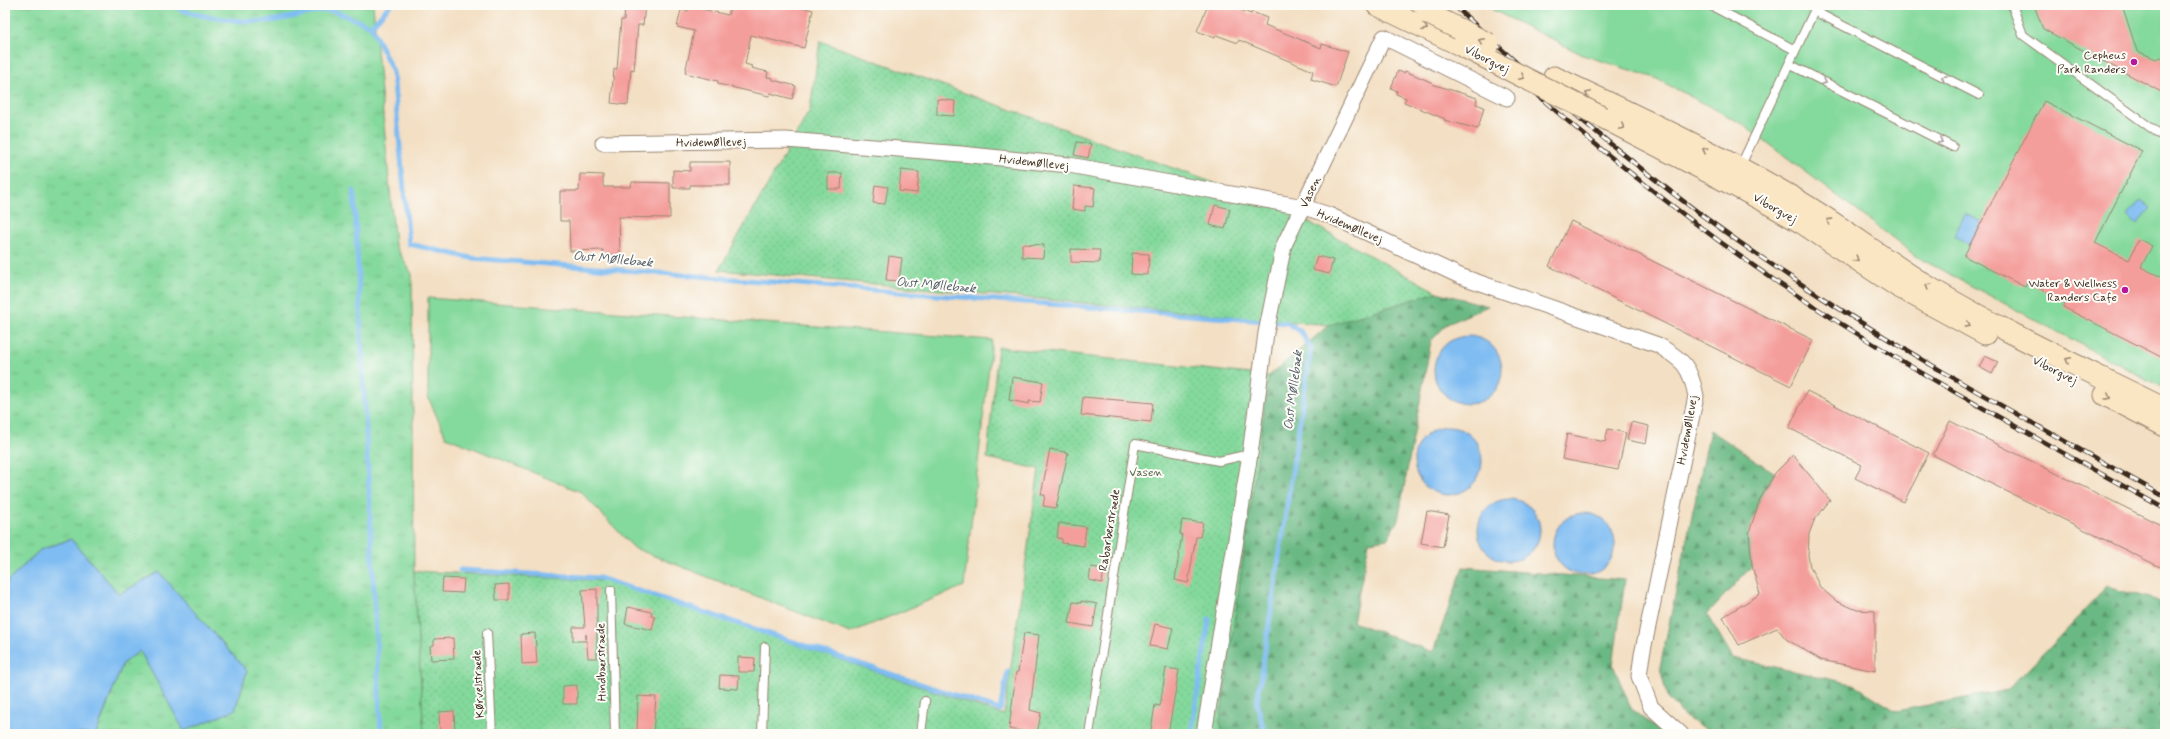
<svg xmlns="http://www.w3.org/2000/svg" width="2170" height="739" viewBox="0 0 2170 739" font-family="Mynerve,sans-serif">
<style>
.grass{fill:url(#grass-tufts);stroke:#60825d}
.forest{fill:url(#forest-firs);stroke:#537251}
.garden{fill:url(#garden-dots);stroke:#60825d}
.pitch{fill:#84d99c;stroke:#60825d}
.water{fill:#7ebcf2;stroke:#5c7388}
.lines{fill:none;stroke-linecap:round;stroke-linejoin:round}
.stream{stroke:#7ebcf2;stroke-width:5}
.building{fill:#f49e9b}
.lane-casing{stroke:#978470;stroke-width:10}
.street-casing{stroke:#978470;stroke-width:17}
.secondary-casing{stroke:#978470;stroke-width:23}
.lane{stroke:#fff;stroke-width:8}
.street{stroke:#fff;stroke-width:15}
.secondary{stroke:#fbe6c4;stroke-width:21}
.rail-casing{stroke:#3b2a1e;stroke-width:4.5}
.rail{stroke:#fdfcf7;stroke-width:3;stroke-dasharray:9;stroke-linecap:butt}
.secondary-bridge-casing{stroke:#978470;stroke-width:23;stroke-linecap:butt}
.secondary-bridge{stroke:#fbe6c4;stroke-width:21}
.oneway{stroke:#9b8871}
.oneway2{stroke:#a79f9a}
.poi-dot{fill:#b5179e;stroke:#fdfcf7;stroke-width:1.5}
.labels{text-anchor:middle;stroke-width:4;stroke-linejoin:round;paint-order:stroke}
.poi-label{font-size:12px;fill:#3b2a1e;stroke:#fdfcf7;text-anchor:end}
.street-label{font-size:12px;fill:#3b2a1e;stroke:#fdfcf7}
.park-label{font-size:12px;fill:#515f44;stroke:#fdfcf7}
.water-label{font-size:13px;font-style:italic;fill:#525d68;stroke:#fdfcf7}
</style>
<defs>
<pattern id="grass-tufts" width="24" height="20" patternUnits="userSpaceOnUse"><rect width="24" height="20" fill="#84d99c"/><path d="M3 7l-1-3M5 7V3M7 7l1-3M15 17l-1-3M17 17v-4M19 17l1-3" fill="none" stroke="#73ba86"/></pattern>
<pattern id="forest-firs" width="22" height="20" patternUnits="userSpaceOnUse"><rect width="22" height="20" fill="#6bb984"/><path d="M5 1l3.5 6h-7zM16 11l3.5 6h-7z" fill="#59976b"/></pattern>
<pattern id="garden-dots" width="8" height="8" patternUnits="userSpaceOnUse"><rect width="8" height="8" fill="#84d99c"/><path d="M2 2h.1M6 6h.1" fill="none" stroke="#73ba86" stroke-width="1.8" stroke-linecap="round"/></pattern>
</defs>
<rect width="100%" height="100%" fill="#fdfcf7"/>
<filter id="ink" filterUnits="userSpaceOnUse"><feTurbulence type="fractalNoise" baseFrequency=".025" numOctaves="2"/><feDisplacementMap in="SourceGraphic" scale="8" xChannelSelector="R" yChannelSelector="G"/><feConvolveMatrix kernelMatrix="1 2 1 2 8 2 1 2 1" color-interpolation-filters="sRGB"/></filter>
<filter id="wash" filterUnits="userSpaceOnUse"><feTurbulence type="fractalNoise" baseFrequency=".012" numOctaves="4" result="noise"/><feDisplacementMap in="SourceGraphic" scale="16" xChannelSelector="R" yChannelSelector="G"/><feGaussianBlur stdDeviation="0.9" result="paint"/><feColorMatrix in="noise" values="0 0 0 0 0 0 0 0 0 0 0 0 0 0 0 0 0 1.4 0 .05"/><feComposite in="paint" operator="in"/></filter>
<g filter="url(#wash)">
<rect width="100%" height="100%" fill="#f3dfc3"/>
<!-- grass -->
<path class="grass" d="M5 5H373L395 245 412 274 414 571 424 734H96L123 663 140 650 119 594 71 539 40 550 5 584Z"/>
<!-- forest -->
<path class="forest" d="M1437 292 1488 306 1447 324 1431 341 1398 520 1387 539 1369 542 1353 622 1433 652 1463 567 1625 580 1613 665 1632 710 1664 734H1222L1220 721 1269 376 1329 325Z
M1710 430 1775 473 1760 499 1750 533 1752 566 1707 614 1733 658 1853 684 1896 711 2008 690 2107 587 2165 602V734H1715L1685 717 1667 696 1660 667Z"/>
<!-- garden -->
<path class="garden" d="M820 41 1281 207 1437 292 1329 325 719 270 810 110Z
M998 347 1269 376 1220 721 1222 734H424L414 571 608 581 1004 715 1039 469 987 458Z"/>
<!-- pitch -->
<path class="pitch" d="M1490 5H2165V389L1919 258 1743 124 1655 78 1583 55 1493 10Z
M428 298 992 340 964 586 850 633 634 548 581 492 446 437 428 397Z"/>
<!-- water -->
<path class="water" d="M2141 200 2151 208 2137 224 2128 215Z
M1965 214 1982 222 1970 245 1954 236Z
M1434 370a34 34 0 1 1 68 0a34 34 0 1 1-68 0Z
M1414 461a34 34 0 1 1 68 0a34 34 0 1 1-68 0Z
M1478 530a31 31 0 1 1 62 0a31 31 0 1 1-62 0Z
M1553 544a31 31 0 1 1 62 0a31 31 0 1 1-62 0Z
M71 539 119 594 159 572 247 671 235 710 184 731 140 651 123 663 96 734H5V584L40 550Z"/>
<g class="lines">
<!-- stream -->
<path class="stream" d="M173 5C189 17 247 23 268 21 287 19 306 13 325 10L334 11 371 26
M390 5 371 26 393 72 409 244 471 258 1288 323 1300 331 1311 348 1257 703 1265 734
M354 191 381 734
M460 570 600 578 1000 710 1008 671
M1191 734 1209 619"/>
</g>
<g id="blocks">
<!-- building -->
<path class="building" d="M625 5H645L643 25H638L634 70 631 69 628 105 611 103 614 69H617L621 20H624Z
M731 5H793L813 10 804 48 751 35 745 64 752 66 751 68 768 72 767 77 773 78V80L796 86 792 99 770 93 769 96 718 84V81L685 73 694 31 677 27 681 10 688 11 689 6 728 15Z
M1208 5H1228L1251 14 1252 12 1267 18 1265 25 1321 48 1322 44 1348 52 1336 87 1311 79 1313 71 1239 40 1238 43 1216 35 1215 38 1197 31Z
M2034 5H2122L2137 51 2156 59 2165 56V94L2043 29Z
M1398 71 1404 73 1405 71 1433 83 1432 84 1477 98 1476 104 1484 107 1478 129 1444 120 1445 119 1404 102 1406 98 1396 94 1397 91 1391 88Z
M937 99 955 101 954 116 937 115Z
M2044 101 2142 151 2095 243 2129 260 2139 239 2152 246 2141 267 2165 279V359L2063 307 2066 302 2027 282 2025 287 1964 256Z
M1077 142 1091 144 1088 158 1074 155Z
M690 162H730V185H690V188H673V170L690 171Z
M901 170 919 172 917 193 899 191Z
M828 173H842L841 189H828Z
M580 174 603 175V187H631L632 182 670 183V218L619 217 620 254 603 255V250L570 251 569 221H560V191H579Z
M875 185 888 187 885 204 873 203Z
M1074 186 1095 188 1093 207 1085 206V211L1072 209Z
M1215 205 1230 209 1225 229 1210 225Z
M1571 221 1813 340 1791 386 1549 266Z
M1022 244 1044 245 1043 258 1022 257Z
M1071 249 1100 250 1099 263 1071 262Z
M1132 253 1149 254 1148 275 1131 274Z
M889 256 902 258 899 281 886 280Z
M1317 256 1333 260 1329 274 1313 270Z
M1985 356 1998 362 1992 374 1979 367Z
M1012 377 1043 382 1040 402 1029 401V404L1009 400Z
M1807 391 1929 453 1904 502 1855 478 1862 465 1789 428Z
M1083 397 1153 403 1151 422 1081 415Z
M1950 421 2165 527V558L2160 567 1933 455Z
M1631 422 1649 426 1646 444 1627 440Z
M1608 429 1626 433 1618 470 1562 459 1567 434 1605 442Z
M1050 449 1068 453 1056 508 1043 506 1045 495H1041Z
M1793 455 1830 500 1814 521 1809 534 1808 555 1810 567 1820 587 1836 601 1857 610 1875 611V671L1821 660 1786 639 1777 628 1739 645 1723 617 1760 594 1752 566 1749 533 1760 499 1775 473Z
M1427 511 1449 515 1443 547 1421 543Z
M1182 520 1203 523 1200 537H1196L1188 583 1175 580 1182 534H1180Z
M1059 523 1086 527 1084 546 1062 543V539L1057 538Z
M1091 567 1104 569 1102 583 1089 580Z
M443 578 464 579 463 593 442 592Z
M509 584V600H496L495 585Z
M597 589V658H588L586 634V641H573V627H585L582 590Z
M1081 601 1097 604 1093 627 1069 623 1073 602 1081 603Z
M628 607 652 612 651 616 655 617 652 630 625 624Z
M1155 624 1173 628 1168 649 1150 646Z
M535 633 537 663 522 664 521 634Z
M1024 633 1039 635 1030 710 1041 713 1037 734 1009 729 1016 672H1018Z
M453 638 454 659 431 660 430 646 434 645V639Z
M738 657 755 658 754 672H738Z
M1166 668 1179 670 1168 734 1151 731 1155 705 1160 706Z
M720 675 739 676 738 689 719 688Z
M577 685V704H563V686Z
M638 696 656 697 653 734H637Z
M454 711 455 734H440L439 712Z"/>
</g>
</g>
<g filter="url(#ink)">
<use href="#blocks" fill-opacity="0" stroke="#978470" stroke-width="1"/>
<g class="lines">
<defs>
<path id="lane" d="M1710 5 1795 50
M2012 5 2023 35 2165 138
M1814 11 1979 95
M1789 64 1953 147
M1740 167 1817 5
M611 590 615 734
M487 633 492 734
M762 734 765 647
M921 734 925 701
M1089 734 1135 444 1219 461 1250 454"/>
<path id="street" d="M603 143 786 140 961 154 1069 165 1304 207 1329 215 1460 276 1658 345C1684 361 1690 366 1696 396L1642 655 1639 676 1651 707 1681 734
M1204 734 1250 454 1266 333 1284 245 1384 37 1507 98"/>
<path id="secondary" d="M1377 5 1462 46
M1554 77C1632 114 1710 150 1785 193 1836 221 1882 259 1932 289 2007 334 2087 370 2165 409
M1602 117 1764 201 1802 223 1897 286 1985 334
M2105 395 2165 426"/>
</defs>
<!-- lane casing -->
<use href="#lane" class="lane-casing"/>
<!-- street casing -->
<use href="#street" class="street-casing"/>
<!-- secondary casing -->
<use href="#secondary" class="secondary-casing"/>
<!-- lane -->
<use href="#lane" class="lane"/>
<!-- street -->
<use href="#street" class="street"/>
<!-- secondary -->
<use href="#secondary" class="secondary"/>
<defs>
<path id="rail" d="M1438 5C1545 105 1658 201 1780 284 1903 367 2035 437 2165 509
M1454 5C1558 104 1669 197 1789 276 1910 357 2038 426 2165 497"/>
</defs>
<!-- rail casing -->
<use href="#rail" class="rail-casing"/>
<!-- rail -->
<use href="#rail" class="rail"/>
<defs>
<path id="secondary-bridge" d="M1427 13 1489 44
M1462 46 1602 117"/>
</defs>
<!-- secondary-bridge casing -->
<use href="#secondary-bridge" class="secondary-bridge-casing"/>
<!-- secondary-bridge -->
<use href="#secondary-bridge" class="secondary-bridge"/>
</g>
<!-- one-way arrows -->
<defs><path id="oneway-chevron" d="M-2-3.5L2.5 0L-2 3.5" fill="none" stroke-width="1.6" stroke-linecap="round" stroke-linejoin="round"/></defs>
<g class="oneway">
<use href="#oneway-chevron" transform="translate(1425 28) rotate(27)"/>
<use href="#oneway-chevron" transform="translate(1481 41) rotate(-153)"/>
<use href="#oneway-chevron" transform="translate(1522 77) rotate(27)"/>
<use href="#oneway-chevron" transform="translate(1588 94) rotate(-155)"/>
<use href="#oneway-chevron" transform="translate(1622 127) rotate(26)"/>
<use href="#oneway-chevron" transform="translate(1705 150) rotate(-153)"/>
<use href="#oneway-chevron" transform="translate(1829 221) rotate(-147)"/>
<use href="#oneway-chevron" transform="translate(1856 259) rotate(33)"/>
<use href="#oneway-chevron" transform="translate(1928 286) rotate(-148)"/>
<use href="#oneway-chevron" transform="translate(1968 325) rotate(27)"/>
<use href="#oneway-chevron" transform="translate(2068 360) rotate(-153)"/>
<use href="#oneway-chevron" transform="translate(2108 397) rotate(27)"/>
</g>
<g class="oneway2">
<use href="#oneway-chevron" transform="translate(1944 78) rotate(-153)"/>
<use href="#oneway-chevron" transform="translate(1824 82) rotate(27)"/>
<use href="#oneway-chevron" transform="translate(1940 141) rotate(27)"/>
</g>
</g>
<!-- markers -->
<g class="poi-dot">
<circle cx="2134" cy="62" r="4"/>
<circle cx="2125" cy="290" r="4"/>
</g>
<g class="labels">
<!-- poi labels -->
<g class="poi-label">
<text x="2126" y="59">Cepheus<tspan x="2126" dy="14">Park Randers</tspan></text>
<text x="2117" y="287">Water &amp; Wellness<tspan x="2117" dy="14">Randers Cafe</tspan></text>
</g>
<!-- street labels -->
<g class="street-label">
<text transform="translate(1487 59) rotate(27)" y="4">Viborgvej</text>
<text transform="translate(711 142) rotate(-1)" y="4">Hvidemøllevej</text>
<text transform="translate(1034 162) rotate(6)" y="4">Hvidemøllevej</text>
<text transform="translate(1310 192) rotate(-64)" y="4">Vasen</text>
<text transform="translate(1775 208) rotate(30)" y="4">Viborgvej</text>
<text transform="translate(1350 226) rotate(23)" y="4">Hvidemøllevej</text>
<text transform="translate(2055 370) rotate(27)" y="4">Viborgvej</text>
<text transform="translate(1687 430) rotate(-80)" y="4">Hvidemøllevej</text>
<text transform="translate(1109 530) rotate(-81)" y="4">Rabarberstræde</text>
<text transform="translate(601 662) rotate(-91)" y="4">Hindbærstræde</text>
<text transform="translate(478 684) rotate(-93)" y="4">Kørvelstræde</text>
</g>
<!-- park labels -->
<g class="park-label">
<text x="1146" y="476">Vasen</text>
</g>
<!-- water labels -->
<g class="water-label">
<text transform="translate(613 258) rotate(5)" y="5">Oust Møllebæk</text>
<text transform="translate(936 284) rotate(5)" y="5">Oust Møllebæk</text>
<text transform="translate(1292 390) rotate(-83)" y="5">Oust Møllebæk</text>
</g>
</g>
<!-- margin -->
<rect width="2170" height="739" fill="none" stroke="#fdfcf7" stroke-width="20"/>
</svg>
